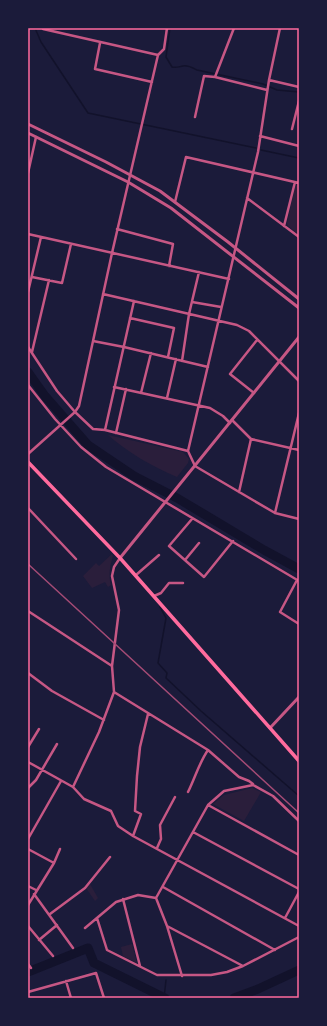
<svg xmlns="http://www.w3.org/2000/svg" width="327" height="1026" viewBox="0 0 327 1026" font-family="Lato,sans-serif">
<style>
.green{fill:#2a1e3b}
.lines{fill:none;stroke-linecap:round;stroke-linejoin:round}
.stream{stroke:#12122b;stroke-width:1.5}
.river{stroke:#12122b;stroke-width:9}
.minor{stroke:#c65784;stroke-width:2.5}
.tertiary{stroke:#c65784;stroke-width:3}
.secondary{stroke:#ff6b9d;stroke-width:3.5}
.rail{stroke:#a44b75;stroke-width:1.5}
.neatline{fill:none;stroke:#ff6b9d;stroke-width:1.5}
</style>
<rect width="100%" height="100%" fill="#1b1b3a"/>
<!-- green -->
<path class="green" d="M297 185 299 186V235L288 226 287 223 295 187Z
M108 435 183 452 189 459 188 463 177 477C153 467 127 452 108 435Z
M112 554 113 556C110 566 108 575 111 585L108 587 105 582 92 588 83 576 96 563 99 566Z
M252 788 261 792 244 821 213 804 224 795Z
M90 884 98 898 95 901 86 888Z
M132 944 137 963 123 956 121 947Z"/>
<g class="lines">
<!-- stream -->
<path class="stream" d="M35 28 41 42 88 113 256 148
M170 28 166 57 172 67C176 68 178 67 183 66 188 65 193 68 197 70L263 84 277 90 299 92
M261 150 299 158
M160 607 166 618 158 663 167 673 166 678 201 711 299 796
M164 998 166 980"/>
<!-- river -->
<path class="river" d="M28 372 45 396 88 445 134 476 177 498 264 550 299 569
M28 972 88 948 94 963 165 998
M234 998 258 989 299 970"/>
<!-- minor -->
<path class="minor" d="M43 28V29L158 55
M280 28 269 80 258 152 188 451 195 466 200 469 275 513 299 519
M100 43 95 69 152 82
M215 77 234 28
M269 80 299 87
M195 117 204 76 215 77 267 90
M292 129 299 101
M260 136 299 146
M28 173 36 137
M247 198 299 237
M175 202 186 157 299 183
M284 226 295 182
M117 229 173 244 169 266
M28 234 229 279
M32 277 62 283 71 244
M28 292 41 237
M103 294 237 325 249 331 299 381
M192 302 221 307
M130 318 174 328 168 357
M93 341 124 347 208 367
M28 347 57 391 75 412 93 429 105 430 188 451
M32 352 49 280
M182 361 189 314 199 272
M28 385 55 419 81 447 106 467 299 581
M114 387 210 408 223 416 230 423
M141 393 151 353
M254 393 230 374 257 340
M167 398 176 359
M232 420 251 439 299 450
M105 430 134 301
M116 433 126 389
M28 454 75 412 79 406 112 253 158 55 164 49 167 28
M239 492 251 439
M28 508 76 559
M275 513 299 413
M192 519 169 546 204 577 233 541
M185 560 199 543
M136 575 159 555
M297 580 280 612 299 624
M154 596 161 593 169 583H183
M28 611 112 666
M28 673 52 691 104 720
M114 692 208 750 239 777 249 781 253 784
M28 747 39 729
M28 762 73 787 84 799 111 811 118 826 133 836 299 926
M73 787 99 732 114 692 112 666 119 610 112 576 114 567 120 558
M28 788 36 780 57 744
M188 792C195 778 199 763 208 750
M208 805 299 855
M193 832 299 889
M133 836 141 814 135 811 137 776 140 747 148 714
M28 839 61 781
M157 848 161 839 160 825 175 797
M28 849 54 863
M28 886 36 890
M163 887 275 950
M34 894 73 948
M156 898 208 805 224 791 253 785 273 796 299 821
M156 898 167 926 182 976
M123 899 140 966
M28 905 54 863 60 849
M50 914 85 888 110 857
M97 918 107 950 157 975H211L227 972 243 966 299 937
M285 918 299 892
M28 926 53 956
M167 926 243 966
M85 928 116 902 138 895 156 898
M39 940 57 925
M28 964 31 968
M66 981 71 998
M28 992 96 973 104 998"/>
<!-- tertiary -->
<path class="tertiary" d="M28 124 106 162 160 191 228 242 299 299
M28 133 128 182 171 208 299 308
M120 558 299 337
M270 728 299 697"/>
<!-- secondary -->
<path class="secondary" d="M28 462 120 558 299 761"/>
<!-- rail -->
<path class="rail" d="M28 564 299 813"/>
</g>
<!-- border -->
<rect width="327" height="1026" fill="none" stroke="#1b1b3a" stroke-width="58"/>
<rect x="29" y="29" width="269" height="968" class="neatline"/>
</svg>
